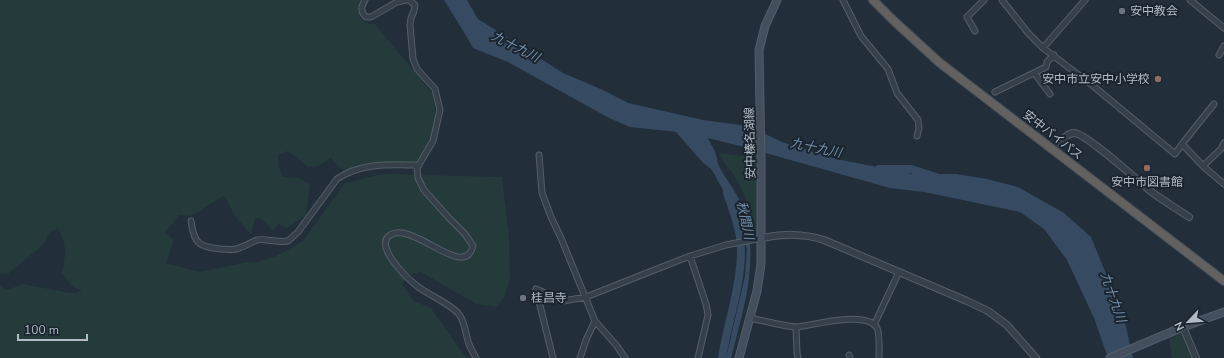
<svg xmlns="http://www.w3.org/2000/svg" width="1224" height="358" viewBox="0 0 1224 358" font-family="'Nunito Sans','Noto Sans JP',sans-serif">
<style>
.green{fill:#243a3b}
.water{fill:#364b62}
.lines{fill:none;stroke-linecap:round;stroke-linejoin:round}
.river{stroke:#364b62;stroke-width:8}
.minor-casing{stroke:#545e68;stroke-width:7}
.tertiary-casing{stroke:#545e68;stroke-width:8}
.secondary-casing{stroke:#545e68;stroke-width:9}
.trunk-casing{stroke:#414b55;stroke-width:10}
.minor{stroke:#36404b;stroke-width:5}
.tertiary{stroke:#36404b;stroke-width:6}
.secondary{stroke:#444f5e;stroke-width:7}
.trunk{stroke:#62615f;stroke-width:8}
.worship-dot{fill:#6b7280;stroke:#1b252f;stroke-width:1.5}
.education-dot{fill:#8d6e63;stroke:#1b252f;stroke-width:1.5}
.labels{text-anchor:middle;stroke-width:4;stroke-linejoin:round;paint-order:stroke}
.poi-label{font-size:12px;fill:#b1bbc6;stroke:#1b252f;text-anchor:start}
.street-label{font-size:12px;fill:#b1bbc6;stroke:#1b252f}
.water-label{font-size:13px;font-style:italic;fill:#718daa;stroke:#1b252f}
</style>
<rect width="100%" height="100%" fill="#222e3a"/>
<!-- green -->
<path class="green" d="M0 0H365C355 13 357 23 375 24L432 93 436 113 435 131 429 149 420 161 413 164 374 167 344 172 331 158 318 166 308 167 288 151 278 155 279 166 282 177 298 178 310 184 306 215 287 228 279 224 273 231 262 219 255 218 251 235 235 216 224 196 191 216 179 215 165 233 174 240 166 263 200 272 247 262H257L276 256 302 242 345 183 382 174 502 177 509 236 510 279 504 298 496 307 476 304 421 272 407 275 402 284 414 301 431 308 463 353 469 358H0V286L7 290 23 284 71 293 82 291 73 287 62 273C66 252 67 247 58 228L50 232 43 245 21 263 8 274H0Z
M719 153 756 158 757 237 754 238 755 235C752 214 745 192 733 174 728 167 722 161 719 153Z
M1180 334 1182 335 1191 358H1172L1169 339Z"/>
<!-- water -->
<path class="water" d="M444 0H467L478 19 563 73 603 90 628 103 703 120 748 126 782 142 836 159 913 174H956L987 179 1018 187 1064 213 1091 237 1124 318 1133 358H1108L1094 318 1067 260 1044 229 1020 212 924 192 890 188 748 148 708 138C710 143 713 147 715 152 717 156 717 162 719 166 726 180 737 192 742 206 761 257 744 307 731 358H726L745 276 747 249 737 215 713 172 687 133 630 127 609 118 508 62 473 48 467 37Z"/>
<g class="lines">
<!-- river -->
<path class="river" d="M678 128 706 160 711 164
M879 169H911L936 177
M722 358C728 318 745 278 740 237 738 223 732 207 727 193"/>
<defs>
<path id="minor" d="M365 0C361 7 360 11 366 17H371L397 2 406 0
M409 0 415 5 414 11 411 18 410 25 413 59 417 69 435 89 440 110 433 141 417 168 418 178 424 190 449 218 465 234 473 246C464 281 414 221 390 235 373 246 408 279 417 286 430 296 446 301 458 313 466 322 465 334 469 344 471 349 474 354 476 358
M843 0 861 36 888 69 897 93 918 120 919 128 917 136
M1002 0 1029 34 1043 48 1092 85 1175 154 1182 144
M1190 0 1224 28
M975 31 967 17 984 0
M1043 48 1085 0
M1219 55 1224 46
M1035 74 1050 94
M995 92 1046 67 1047 62 1054 55
M1214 104 1182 144 1203 166 1224 184
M539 155 542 193 551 217 561 238 595 321 617 346 625 358
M1203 166 1221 149 1224 143
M191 221C194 244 199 247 221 249 226 249 232 250 236 249 244 247 250 243 257 240 263 238 279 243 288 241L298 232 337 179C362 162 391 165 419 165
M690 256 706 304 708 315 698 358
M536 289 563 301 586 297 690 256 726 245 762 238
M536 289 553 358
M749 318C761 320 787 327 797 327 814 325 867 310 877 328 880 334 879 351 879 358
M874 325 899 272
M796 327 797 353 798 358
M849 355 850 358
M580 358 586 340 595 321"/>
<path id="tertiary" d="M1054 151C1059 145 1065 133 1074 133 1086 133 1140 183 1153 193 1164 201 1177 209 1189 217
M762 238C784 234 802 233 824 240L967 301 988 311 1007 325 1036 358
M1183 327 1196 358"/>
<path id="secondary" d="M739 358 757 291 761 264V161L759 50 765 26 777 0
M1110 358 1183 327 1224 312"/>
<path id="trunk" d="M873 0 894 21 940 63 1224 281"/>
</defs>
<!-- minor casing -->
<use href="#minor" class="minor-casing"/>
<!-- tertiary casing -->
<use href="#tertiary" class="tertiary-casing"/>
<!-- secondary casing -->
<use href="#secondary" class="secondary-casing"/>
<!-- trunk casing -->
<use href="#trunk" class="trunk-casing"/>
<!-- minor -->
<use href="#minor" class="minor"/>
<!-- tertiary -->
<use href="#tertiary" class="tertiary"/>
<!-- secondary -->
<use href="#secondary" class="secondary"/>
<!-- trunk -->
<use href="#trunk" class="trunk"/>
</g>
<!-- markers -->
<g class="worship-dot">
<circle cx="1122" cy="11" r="4"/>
<circle cx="523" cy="298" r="4"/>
</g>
<g class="education-dot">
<circle cx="1158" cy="79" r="4"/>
<circle cx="1147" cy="168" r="4"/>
</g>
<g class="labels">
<!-- poi labels -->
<g class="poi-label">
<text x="1130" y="15">安中教会</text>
<text x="1150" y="83" text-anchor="end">安中市立安中小学校</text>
<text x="1147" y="186" text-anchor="middle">安中市図書館</text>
<text x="531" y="302">桂昌寺</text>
</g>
<!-- street labels -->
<g class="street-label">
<text transform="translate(1053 135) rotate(38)" y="4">安中バイパス</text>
<text transform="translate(750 143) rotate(-91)" y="4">安中榛名湖線</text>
</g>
<!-- water labels -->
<g class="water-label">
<text transform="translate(516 46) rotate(27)" y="5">九十九川</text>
<text transform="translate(816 147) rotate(12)" y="5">九十九川</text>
<text transform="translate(746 220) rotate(78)" y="5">秋間川</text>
<text transform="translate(1114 297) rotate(71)" y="5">九十九川</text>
</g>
</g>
<!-- north arrow -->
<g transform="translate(1188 322) rotate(244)" stroke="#1b252f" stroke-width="3" paint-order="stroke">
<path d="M0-3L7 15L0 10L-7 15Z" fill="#b1bbc6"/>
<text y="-6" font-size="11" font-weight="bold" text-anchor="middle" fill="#b1bbc6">N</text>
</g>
<!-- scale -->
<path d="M18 334v6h69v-6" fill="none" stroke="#b1bbc6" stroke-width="2"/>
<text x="24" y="334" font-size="12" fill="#b1bbc6" stroke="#1b252f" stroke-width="3" paint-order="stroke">100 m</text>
</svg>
